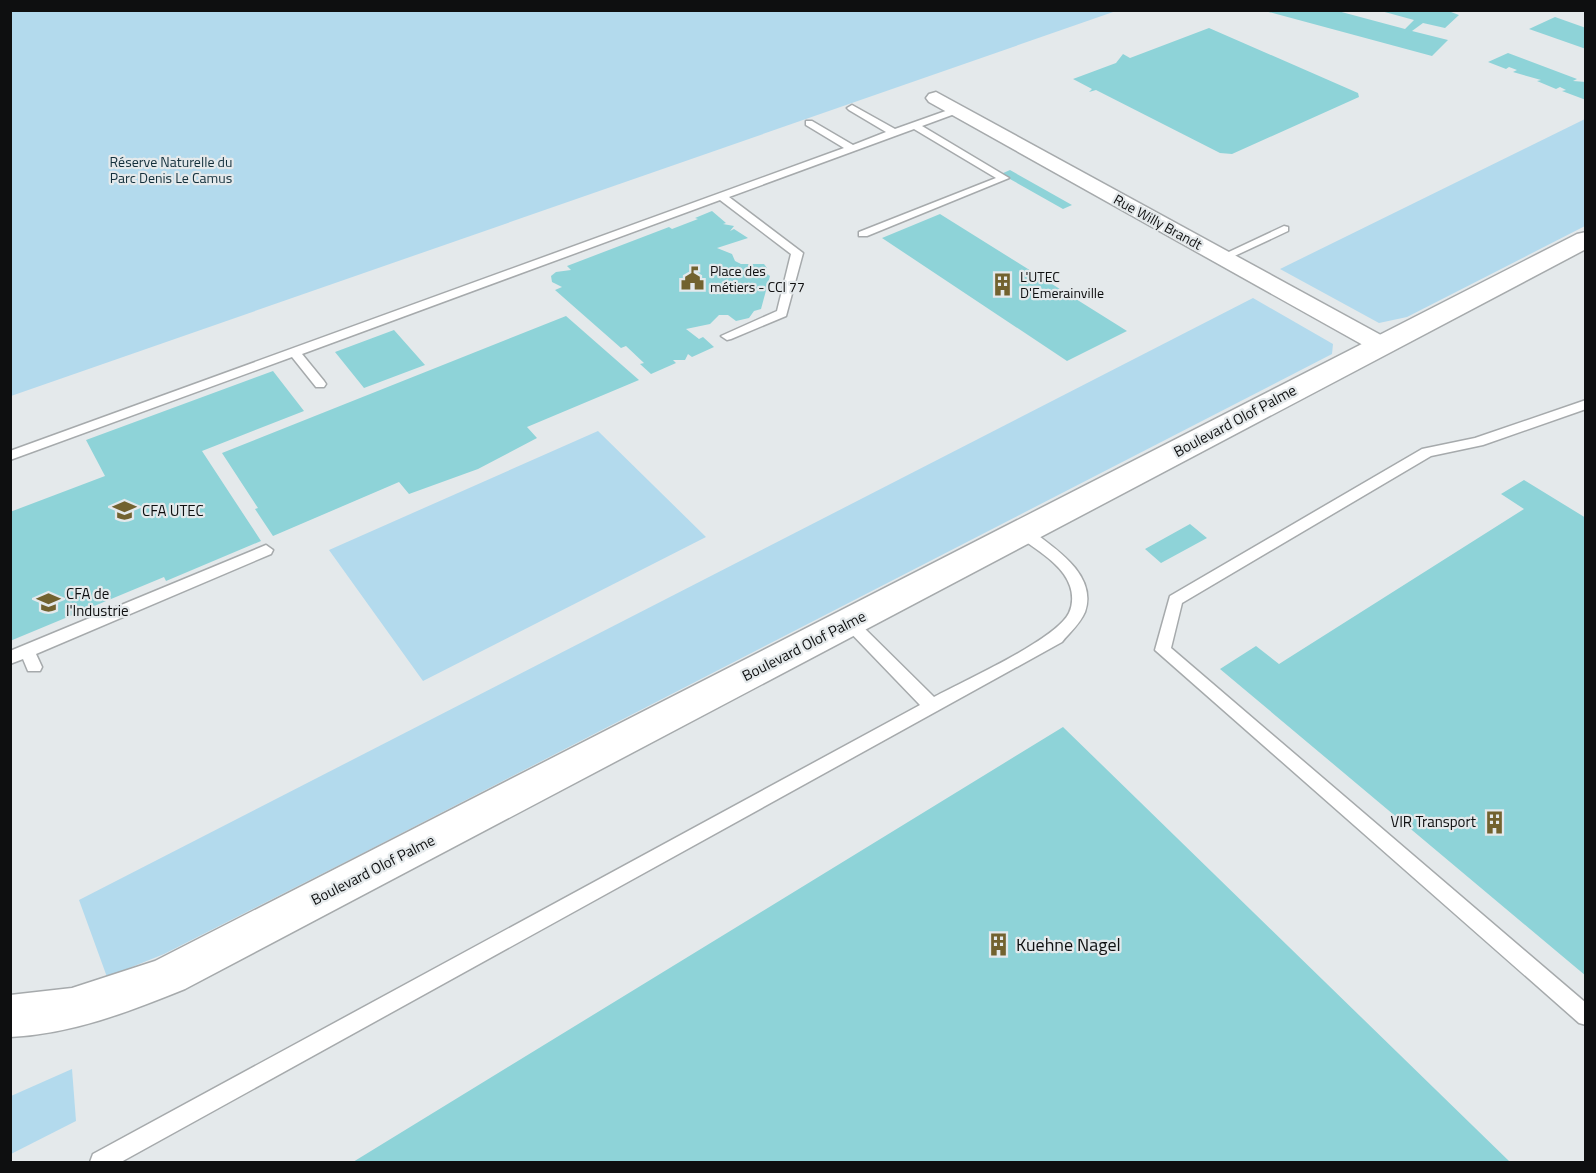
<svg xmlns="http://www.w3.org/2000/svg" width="1596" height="1173" viewBox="0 0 1596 1173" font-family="'Titillium Web',sans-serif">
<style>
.green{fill:#b3daed}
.building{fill:#8ed3d8}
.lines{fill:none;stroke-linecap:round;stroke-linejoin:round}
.service-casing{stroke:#a6aaac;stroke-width:3}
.minor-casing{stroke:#a6aaac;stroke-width:3}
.tertiary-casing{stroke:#a6aaac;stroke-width:3}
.service{fill:#fff;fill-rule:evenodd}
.minor{fill:#fff;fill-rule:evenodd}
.tertiary{fill:#fff;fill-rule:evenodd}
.labels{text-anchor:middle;stroke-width:4.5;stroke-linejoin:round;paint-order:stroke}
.far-park-label{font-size:14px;fill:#132f3b;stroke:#e4e9eb}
.far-street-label{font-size:14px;fill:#0e0f10;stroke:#e4e9eb}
.far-poi-label{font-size:14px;fill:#0e0f10;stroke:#e4e9eb;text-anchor:start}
.street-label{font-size:15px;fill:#0e0f10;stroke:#e4e9eb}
.poi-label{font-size:15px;fill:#0e0f10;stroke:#e4e9eb;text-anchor:start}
.near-poi-label{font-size:18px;fill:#0e0f10;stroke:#e4e9eb;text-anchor:start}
</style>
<rect width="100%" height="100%" fill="#e4e9eb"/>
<!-- green -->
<path class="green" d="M11 10H1116V11L11 396Z
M1585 119V226L1407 317 1379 323 1280 269Z
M1253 298 1333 344 1332 354 363 853 164 954 107 977 79 900Z
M598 431 706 537 423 681 329 550Z
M72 1069 76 1121 11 1154V1096Z"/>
<!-- building -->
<path class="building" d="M1334 10 1405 29 1414 20 1381 11H1454L1451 12 1459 15 1445 28 1423 23 1412 31 1448 40 1432 56 1265 11Z
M1555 17 1586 28V49L1529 29Z
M1209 28 1358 93 1359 97 1232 154 1220 153 1096 90 1089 92 1092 89 1073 79 1116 63 1123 54 1130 58Z
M1508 53 1577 79 1573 81 1586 82V100L1562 91 1566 90 1560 87 1556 89 1537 81 1541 80 1513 72 1517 70 1509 67 1506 69 1488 62Z
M1010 170 1072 205 1063 209 1001 174Z
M712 211 726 223 723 224 734 226 730 231 734 229 748 238 717 248 732 254 735 261 741 264H764L767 268 764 272 770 276 761 309 754 311 749 318 736 321 728 315H719L710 324 686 329 699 339 703 337 714 347 692 357 688 354 685 360H673L676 363 651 374 640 364 644 363 626 346 621 348 555 290 562 287 552 282 551 276 556 272 571 270 567 266 669 227 672 229 698 219 695 218Z
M940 214 1127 331 1067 361 882 238Z
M566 316 639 380 527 427 537 438 478 469 409 494 399 482 273 536 255 509 258 508 222 453Z
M394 330 425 365 364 388 335 352Z
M273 371 304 411 202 451 261 541 166 581 164 577 10 641V512L105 476 86 440Z
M1524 480 1586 518V976L1220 669 1256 646 1279 664 1524 509 1501 494Z
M1190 524 1207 538 1161 563 1145 549Z
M1063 727 1510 1162H353Z"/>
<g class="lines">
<defs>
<path id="service" d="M852 105 895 129 954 108H960V112L922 126 1009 178 867 236H859V232L996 178 914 129 729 197 803 253 786 316 731 339 727 340 721 336 777 311 791 254 720 200 302 354 324 381 326 384 324 387H316L292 357 10 460V451L844 148 806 125V121H812L853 145 886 132 849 110 847 108Z
M1284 226 1288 227V231L1226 260H1218L1216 258Z
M1586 400V409L1483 445 1431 456 1182 603 1171 648 1586 1003V1025L1579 1023 1155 650 1170 596 1422 449 1475 438Z
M1023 527 1028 528C1054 548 1098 574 1085 612 1080 624 1069 633 1062 642L121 1162H90L93 1154 920 705 844 626 841 622 844 618H854L934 697C963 681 1056 640 1069 613 1073 605 1073 594 1070 586 1063 564 1035 549 1018 536L1016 532 1018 528Z
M266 545 273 550 271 554 36 654 42 667 40 671H28L23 659 10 664V651Z"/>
<path id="minor" d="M936 92 1390 340 1393 345 1390 350 1381 352 1372 350 929 102 926 98 929 94Z"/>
<path id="tertiary" d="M1586 232V249L185 989C128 1012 72 1034 10 1037V995L72 988 155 961 1577 234Z"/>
</defs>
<!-- service casing -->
<use href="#service" class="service-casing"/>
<!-- minor casing -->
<use href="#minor" class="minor-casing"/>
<!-- tertiary casing -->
<use href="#tertiary" class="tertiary-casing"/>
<!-- service -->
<use href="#service" class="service"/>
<!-- minor -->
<use href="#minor" class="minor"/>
<!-- tertiary -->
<use href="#tertiary" class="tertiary"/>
</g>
<!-- icons -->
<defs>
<symbol id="civic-bare" viewBox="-9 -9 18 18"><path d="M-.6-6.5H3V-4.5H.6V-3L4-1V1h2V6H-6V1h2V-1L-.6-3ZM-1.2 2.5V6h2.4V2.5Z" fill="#72622f" stroke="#e4e9eb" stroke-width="2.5" paint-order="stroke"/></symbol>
<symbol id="building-bare" viewBox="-9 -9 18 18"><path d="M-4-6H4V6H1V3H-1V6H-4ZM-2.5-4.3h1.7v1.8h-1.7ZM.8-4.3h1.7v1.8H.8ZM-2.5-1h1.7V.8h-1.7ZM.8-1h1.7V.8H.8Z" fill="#72622f" stroke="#e4e9eb" stroke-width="2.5" paint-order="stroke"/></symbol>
<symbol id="school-bare" viewBox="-9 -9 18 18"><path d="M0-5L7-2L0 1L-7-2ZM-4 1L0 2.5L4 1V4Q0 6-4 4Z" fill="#72622f" stroke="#e4e9eb" stroke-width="2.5" paint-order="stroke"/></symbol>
</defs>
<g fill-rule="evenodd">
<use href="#civic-bare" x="676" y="262" width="33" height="33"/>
<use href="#building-bare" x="986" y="268" width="33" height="33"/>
<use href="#school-bare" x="108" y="494" width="33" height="33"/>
<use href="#school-bare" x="32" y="586" width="33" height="33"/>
<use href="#building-bare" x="1478" y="806" width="33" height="33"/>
<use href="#building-bare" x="982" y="928" width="33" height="33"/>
</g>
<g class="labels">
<!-- far-park labels -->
<g class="far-park-label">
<text x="171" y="167">Réserve Naturelle du<tspan x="171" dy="16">Parc Denis Le Camus</tspan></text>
</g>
<!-- far-street labels -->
<g class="far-street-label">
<text transform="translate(1158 222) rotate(29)" y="5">Rue Willy Brandt</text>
</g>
<!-- far-poi labels -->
<g class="far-poi-label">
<text x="710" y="276">Place des<tspan x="710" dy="16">métiers - CCI 77</tspan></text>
<text x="1020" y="282">L'UTEC<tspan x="1020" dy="16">D'Emerainville</tspan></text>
</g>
<!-- street labels -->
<g class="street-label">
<text transform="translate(1235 421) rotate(-28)" y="5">Boulevard Olof Palme</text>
<text transform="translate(804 646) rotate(-27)" y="5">Boulevard Olof Palme</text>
<text transform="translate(373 870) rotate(-27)" y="5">Boulevard Olof Palme</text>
</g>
<!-- poi labels -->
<g class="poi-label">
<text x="142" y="516">CFA UTEC</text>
<text x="66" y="599">CFA de<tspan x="66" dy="17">l'Industrie</tspan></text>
<text x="1476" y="827" text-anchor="end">VIR Transport</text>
</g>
<!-- near-poi labels -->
<g class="near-poi-label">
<text x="1016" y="951">Kuehne Nagel</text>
</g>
</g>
<!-- border -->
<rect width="1596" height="1173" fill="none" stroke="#0e0f10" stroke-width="24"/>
</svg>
